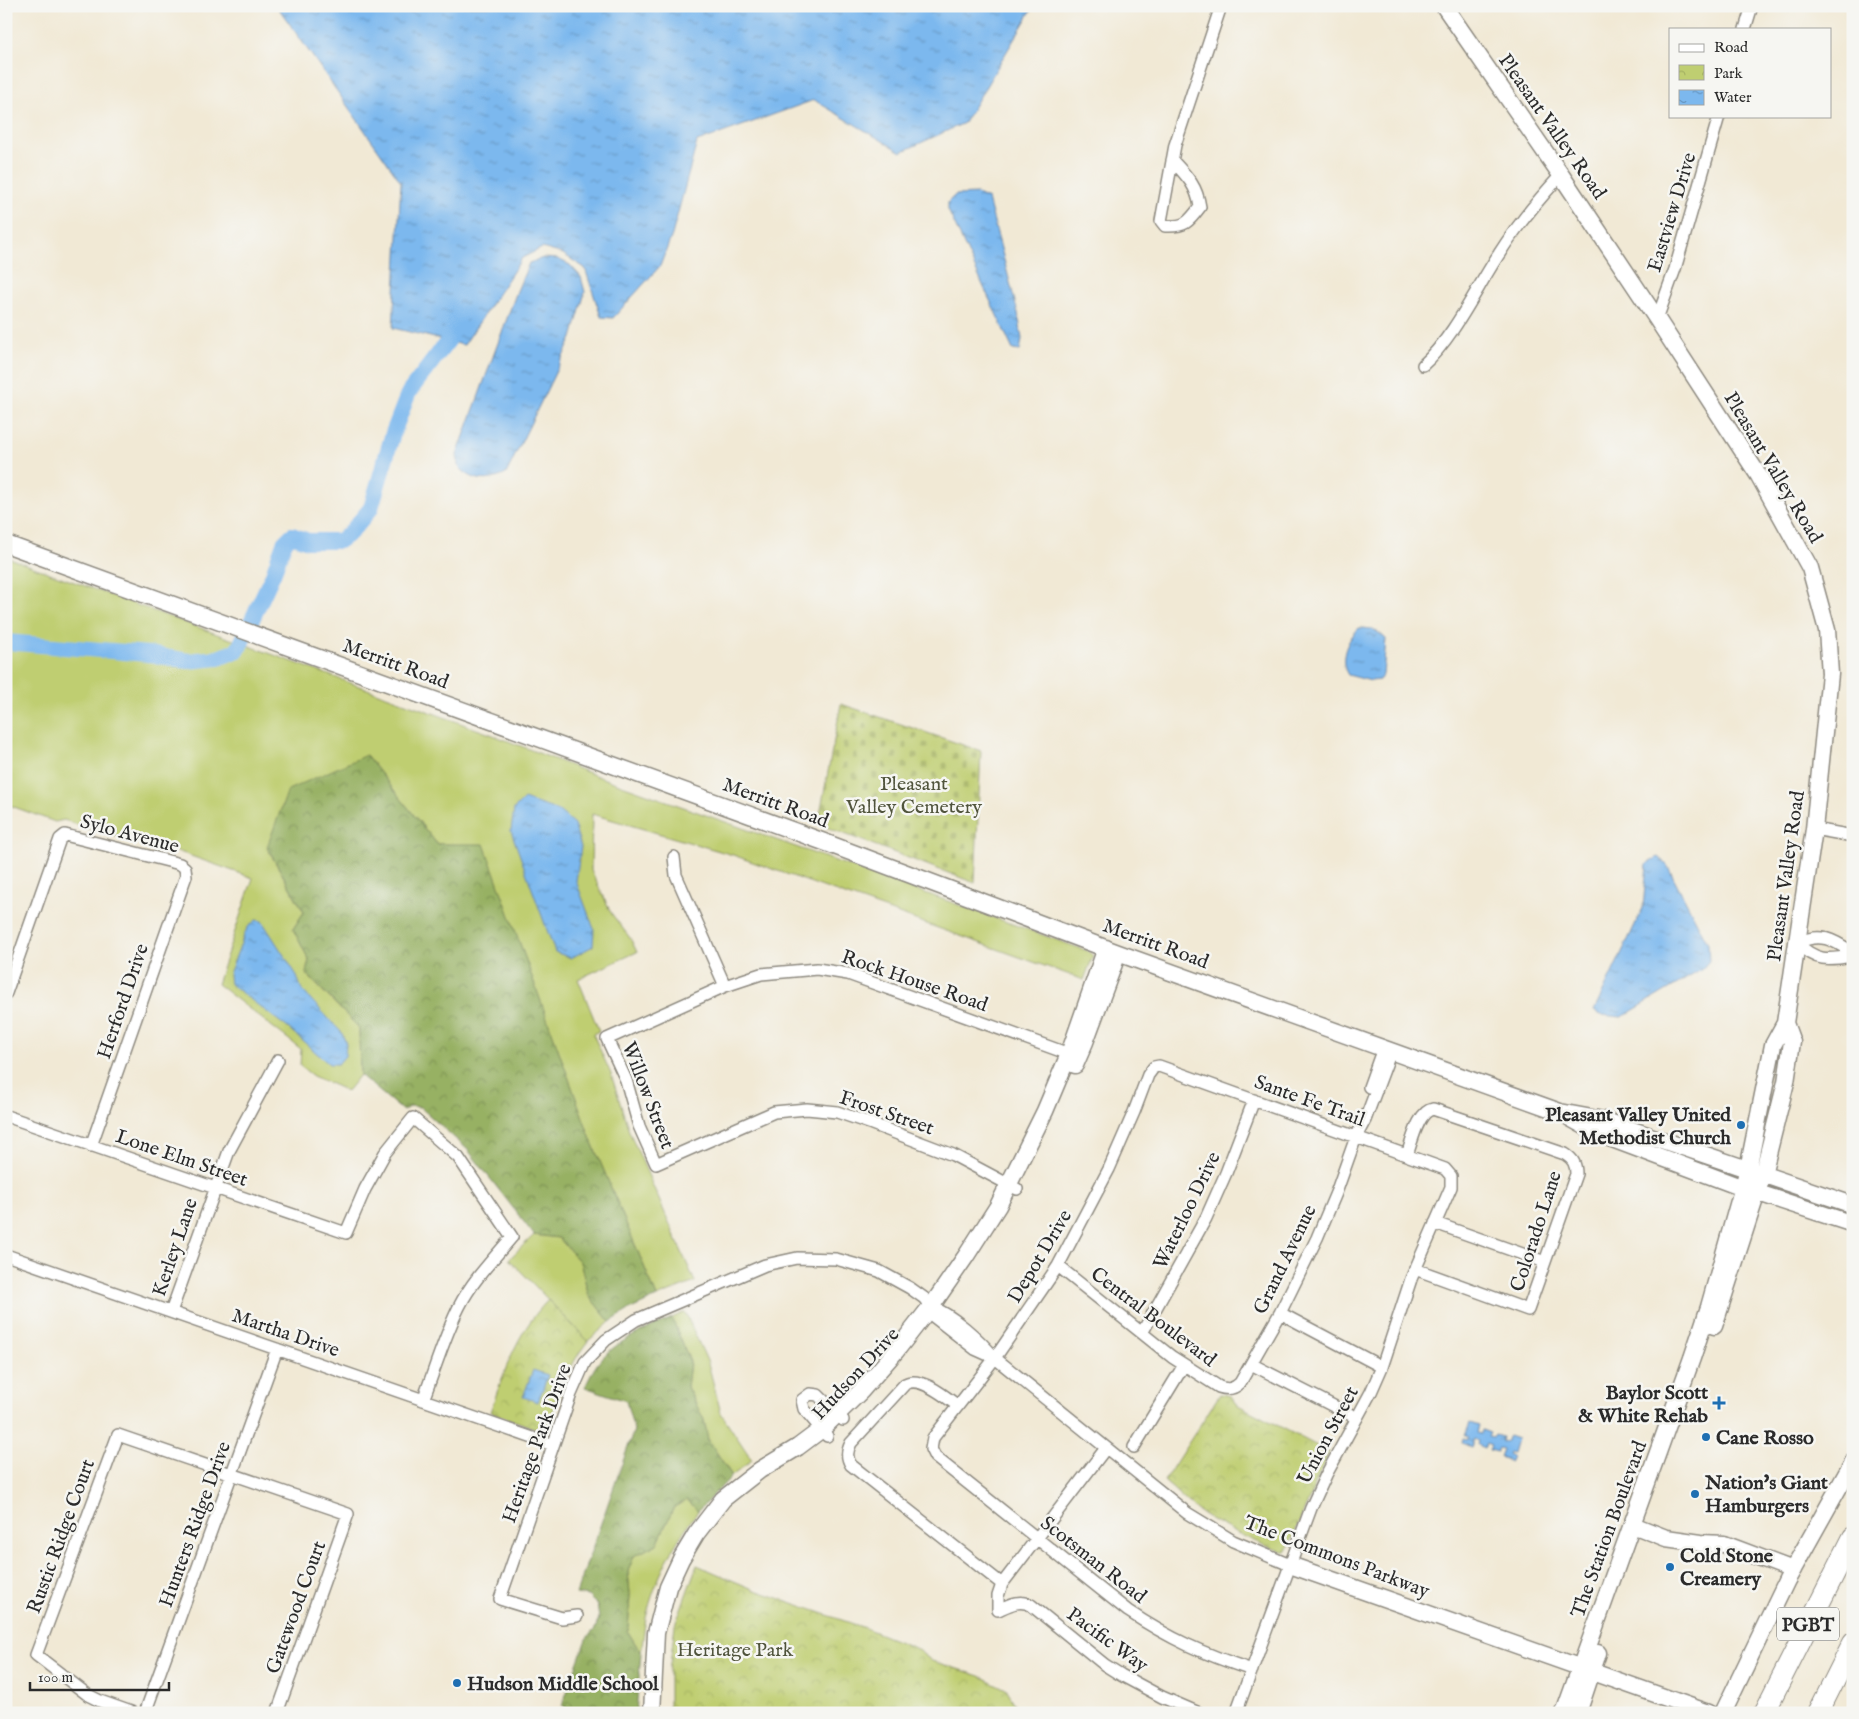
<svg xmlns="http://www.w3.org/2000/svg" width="1859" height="1719" viewBox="0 0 1859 1719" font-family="'IM FELL English',serif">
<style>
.grass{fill:#bfce71;stroke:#757c4e}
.forest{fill:url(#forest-crowns);stroke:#616e47}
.cemetery{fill:url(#cemetery-stones);stroke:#757c4e}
.park{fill:url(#park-crowns);stroke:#757c4e}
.water{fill:url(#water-ripples);stroke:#54728c}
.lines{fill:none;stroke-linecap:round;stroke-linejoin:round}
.river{stroke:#7cb8ee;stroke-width:16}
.street-casing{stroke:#8e8a80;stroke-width:14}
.secondary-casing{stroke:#8e8a80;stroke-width:19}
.highway-casing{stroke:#8e8a80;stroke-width:22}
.street{stroke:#fff;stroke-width:11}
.secondary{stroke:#fff;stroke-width:16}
.highway{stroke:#fff;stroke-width:20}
.poi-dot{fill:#1f6fb2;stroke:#f6f6f2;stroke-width:2}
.labels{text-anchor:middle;stroke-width:5;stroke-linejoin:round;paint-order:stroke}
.shield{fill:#f6f6f2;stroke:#686867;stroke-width:1}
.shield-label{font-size:19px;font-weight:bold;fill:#2b2b2b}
.street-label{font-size:20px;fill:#2b2b2b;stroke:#f6f6f2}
.park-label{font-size:20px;fill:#50543c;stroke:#f6f6f2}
.poi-label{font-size:20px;font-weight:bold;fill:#2b2b2b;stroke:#f6f6f2;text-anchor:start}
</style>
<defs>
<pattern id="forest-crowns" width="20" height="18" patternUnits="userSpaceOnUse" patternTransform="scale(1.25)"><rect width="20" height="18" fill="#97b163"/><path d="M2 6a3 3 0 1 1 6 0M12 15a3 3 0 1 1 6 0" fill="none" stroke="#7b9052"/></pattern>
<pattern id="cemetery-stones" width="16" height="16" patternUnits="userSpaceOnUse" patternTransform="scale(1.25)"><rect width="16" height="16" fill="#bfce71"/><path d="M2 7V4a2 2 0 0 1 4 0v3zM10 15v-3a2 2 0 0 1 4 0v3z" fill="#a4b162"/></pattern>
<pattern id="park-crowns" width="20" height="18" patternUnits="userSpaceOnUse" patternTransform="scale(1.25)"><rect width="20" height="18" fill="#bfce71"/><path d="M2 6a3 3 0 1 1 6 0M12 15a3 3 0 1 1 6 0" fill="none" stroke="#a4b162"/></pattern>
<pattern id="water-ripples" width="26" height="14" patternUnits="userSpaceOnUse" patternTransform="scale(1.25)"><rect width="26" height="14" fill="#7cb8ee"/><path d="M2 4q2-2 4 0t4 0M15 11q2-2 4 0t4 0" fill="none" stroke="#6696c1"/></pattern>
</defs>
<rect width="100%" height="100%" fill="#f6f6f2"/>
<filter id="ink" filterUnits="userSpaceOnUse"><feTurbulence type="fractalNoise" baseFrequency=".02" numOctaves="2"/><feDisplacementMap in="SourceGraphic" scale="10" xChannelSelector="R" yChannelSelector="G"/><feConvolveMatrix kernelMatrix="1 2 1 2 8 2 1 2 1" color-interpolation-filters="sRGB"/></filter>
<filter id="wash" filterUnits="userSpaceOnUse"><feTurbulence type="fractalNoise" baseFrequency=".0096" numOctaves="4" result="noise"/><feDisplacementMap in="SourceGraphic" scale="20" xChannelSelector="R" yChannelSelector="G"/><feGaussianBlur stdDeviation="1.12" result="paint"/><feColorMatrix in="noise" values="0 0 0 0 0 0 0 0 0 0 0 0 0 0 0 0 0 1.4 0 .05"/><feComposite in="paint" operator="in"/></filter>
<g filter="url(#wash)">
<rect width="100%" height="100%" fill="#f1e9d5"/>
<!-- grass -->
<path class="grass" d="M6 557 493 735 602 778 1088 951 1093 956 1084 980 733 855 592 814 591 870 611 913 630 938 637 952 578 979 599 1031 593 1034 611 1074 629 1131 695 1282 657 1297 591 1140 484 845 437 844 366 755 267 848 304 912 293 929 309 960 306 974 359 1028 360 1075 347 1091 313 1076 300 1066 301 1049 217 984 253 878 154 843 95 831 64 820 55 822 6 804Z
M534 1235 559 1238 580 1262 589 1296 610 1322 588 1341 509 1259Z
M685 1312 708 1363 721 1413 752 1460 732 1476 708 1439 704 1420 687 1387 690 1362 672 1318Z
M687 1500 698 1511C674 1543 655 1579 646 1618 644 1629 643 1641 641 1653L628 1632 630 1594 628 1571 634 1556 657 1544 674 1507Z"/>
<!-- forest -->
<path class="forest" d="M366 755 437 844H484L591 1140 657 1297 629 1310 610 1322 589 1296 580 1262 559 1238 534 1235 468 1150 420 1107 410 1106 403 1111 360 1075 359 1028 306 973 309 960 293 929 304 912 267 847 288 790Z
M672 1318 690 1362 687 1387 704 1420 708 1440 732 1476 698 1511 687 1500 674 1507 657 1544 634 1556 628 1571 630 1594 628 1632 641 1653 636 1713H579L562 1706 586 1639 595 1629 599 1618 597 1605 588 1596 576 1594 634 1430 626 1401 585 1387C588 1381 591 1375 594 1369 610 1342 645 1330 672 1318Z"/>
<!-- cemetery -->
<path class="cemetery" d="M841 704 981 751 975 883 818 824Z"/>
<!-- park -->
<path class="park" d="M548 1300 588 1341C566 1369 559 1396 547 1429L543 1431 490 1412C506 1368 515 1335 548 1300Z
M1220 1394 1231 1396 1238 1405 1329 1452 1287 1551C1275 1554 1212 1521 1199 1512 1187 1503 1176 1491 1164 1481Z
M697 1565 755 1590 865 1628 915 1648 932 1661 980 1676 1006 1689 1020 1713H669V1671L675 1625Z"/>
<!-- water -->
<path class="water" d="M277 6H1034L964 123 901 152 814 100 697 142 672 235 660 266 613 318 601 317 585 268 563 254 542 248 522 258 464 345 393 328 401 182Z
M977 194 988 199 1018 313 1022 339 1020 351 1013 350 948 210V202L955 195Z
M543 258 558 259 570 265 581 277 585 292 572 338 506 474C487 483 473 482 458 466L457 455 517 291 529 263Z
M1359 628C1371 628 1377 630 1386 639L1383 675 1379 680 1371 681 1348 675C1338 660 1347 640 1359 628Z
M524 799 559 811 574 824 581 847 576 881 594 929 593 946 571 958 555 952 511 831 514 809Z
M1658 857 1667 865 1708 944 1709 961 1701 970 1622 1017 1601 1015 1594 1011 1643 908 1647 864Z
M256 920 262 921 296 974 302 990 342 1033 346 1044 345 1056 338 1064H329L288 1028 230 984 229 974 247 928Z
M533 1370 548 1375 538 1402 523 1397Z
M1470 1423 1479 1426 1477 1433 1481 1434 1482 1430 1490 1433 1488 1437 1493 1438 1495 1435 1502 1437 1501 1441 1505 1443 1508 1436 1517 1439 1513 1453 1509 1452 1508 1454 1512 1456 1510 1461 1500 1457 1503 1449 1499 1448 1497 1452 1489 1450 1491 1446 1486 1444 1484 1448 1477 1445 1478 1441 1474 1439 1471 1447 1462 1443 1463 1439 1467 1440 1469 1437 1465 1436Z"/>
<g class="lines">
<!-- river -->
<path class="river" d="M6 642 148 654 188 661 218 658 238 650 273 574 284 543 292 535 308 541H339L350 533 371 508 393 433 409 392 448 341 457 320"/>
</g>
</g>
<g filter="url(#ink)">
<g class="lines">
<defs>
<path id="street" d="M1745 29 1752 6
M1172 160C1187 176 1197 186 1200 207 1188 223 1185 227 1165 226L1161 221 1175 145 1221 6
M1657 319 1675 269 1719 116
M1423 365C1454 337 1476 289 1499 254 1517 225 1538 200 1561 175
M1814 829 1853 836
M674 857 676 875 725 986
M1853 953C1833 939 1820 932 1797 943 1816 962 1828 960 1853 956
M6 993 60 839 65 835 180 864 185 868 186 876 91 1146
M1369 1087 1383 1048
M6 1116 346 1233 365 1189 385 1153 413 1118 458 1157 512 1237C493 1259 472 1281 459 1307 444 1337 435 1369 423 1400
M1407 1155C1412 1142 1418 1111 1433 1109L1565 1154C1573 1159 1576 1164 1576 1174L1528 1310 1415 1269
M1017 1189 953 1155 872 1124 837 1112 807 1109 774 1112 656 1164 639 1126 626 1080 607 1039 725 986 761 974 817 969 848 974 1069 1054
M1435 1223 1545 1262
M6 1255 553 1445
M1058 1266 1172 1357 1219 1387C1228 1390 1234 1389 1240 1383L1280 1313 1317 1238 1336 1193 1356 1137 1365 1120 1391 1051
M930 1306C953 1315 979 1339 995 1358L1187 1513 1233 1541 1290 1565
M171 1312 229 1151 278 1060
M1280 1313 1382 1367
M1142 1333 1206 1218 1226 1173 1254 1100
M1251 1364 1357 1418
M958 1406C946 1397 920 1375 905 1384L851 1443C847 1451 846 1457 851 1465L1002 1584
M827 1436 804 1409 802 1400 810 1394 818 1395 843 1420
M1134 1447 1184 1365
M1106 1448 1002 1584 998 1596V1610C1009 1605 1019 1599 1031 1605L1105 1665 1121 1675 1162 1697 1199 1713
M577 1616 562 1618 500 1599 571 1394 585 1362 606 1340 636 1320 765 1265 797 1258 836 1259 879 1271 910 1288 924 1298 930 1306 934 1317 975 1349 995 1358
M134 1713 100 1701 88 1695 36 1655 118 1435 348 1514 277 1713
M145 1713 277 1349
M1236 1713 1311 1508 1326 1475 1371 1392 1382 1367 1411 1279 1451 1187V1176L1445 1169 1159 1066 1154 1067 1148 1075 1134 1112 1109 1169 1058 1266 995 1358 933 1438 931 1449 935 1457 1128 1611C1170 1639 1204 1654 1252 1670"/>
<path id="secondary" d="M1444 6 1561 175 1657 319 1759 476 1810 568 1827 630 1830 674 1814 829 1785 1023 1773 1045 1748 1169 1709 1307 1692 1358 1564 1713
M6 544 824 842 1118 953 1560 1112 1603 1120 1853 1205
M1075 1065 1085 1042 1118 953
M1570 1118 1599 1134 1743 1188 1853 1224
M1714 1326 1763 1174 1786 1082 1792 1042 1785 1023
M1633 1525 1666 1538 1701 1543 1724 1544 1793 1570
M1290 1565 1709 1713
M652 1713 656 1633 668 1587 681 1559 696 1534 723 1499 760 1470 798 1447 822 1429 861 1391 896 1351 935 1301 966 1256 998 1206 1045 1111 1069 1054 1106 948
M1578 1713 1598 1653
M1723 1713 1787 1580 1853 1462"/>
<path id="highway" d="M1764 1713 1853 1537
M1818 1713 1853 1643"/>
</defs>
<!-- street casing -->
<use href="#street" class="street-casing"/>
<!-- secondary casing -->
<use href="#secondary" class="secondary-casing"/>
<!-- highway casing -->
<use href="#highway" class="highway-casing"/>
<!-- street -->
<use href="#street" class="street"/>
<!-- secondary -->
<use href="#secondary" class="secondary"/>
<!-- highway -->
<use href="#highway" class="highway"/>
</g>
</g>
<!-- markers -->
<g class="poi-dot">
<circle cx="1741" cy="1125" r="5"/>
<path d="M1716.5 1395.5h5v5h5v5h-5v5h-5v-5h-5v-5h5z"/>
<circle cx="1706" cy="1437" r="5"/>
<circle cx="1695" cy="1494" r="5"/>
<circle cx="1670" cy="1567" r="5"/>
<circle cx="457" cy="1683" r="5"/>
</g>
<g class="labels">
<!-- shield labels -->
<rect class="shield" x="1777" y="1607.5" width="62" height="33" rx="4"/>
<g class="shield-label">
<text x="1808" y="1631">PGBT</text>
</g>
<!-- street labels -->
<g class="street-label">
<text transform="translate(1553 126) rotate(55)" y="7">Pleasant Valley Road</text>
<text transform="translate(1671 212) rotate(-73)" y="7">Eastview Drive</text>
<text transform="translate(1774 467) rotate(59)" y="7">Pleasant Valley Road</text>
<text transform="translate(396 663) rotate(20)" y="7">Merritt Road</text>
<text transform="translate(776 802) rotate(20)" y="7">Merritt Road</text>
<text transform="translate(130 833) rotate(15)" y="7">Sylo Avenue</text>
<text transform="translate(1785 876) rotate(-82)" y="7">Pleasant Valley Road</text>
<text transform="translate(1156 943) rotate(20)" y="7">Merritt Road</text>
<text transform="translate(915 980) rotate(19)" y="7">Rock House Road</text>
<text transform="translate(122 1001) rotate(-71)" y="7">Herford Drive</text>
<text transform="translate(649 1095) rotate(69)" y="7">Willow Street</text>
<text transform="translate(1310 1100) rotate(20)" y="7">Sante Fe Trail</text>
<text transform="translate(887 1112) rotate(19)" y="7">Frost Street</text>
<text transform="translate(182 1157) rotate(19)" y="7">Lone Elm Street</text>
<text transform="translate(1186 1210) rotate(-64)" y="7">Waterloo Drive</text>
<text transform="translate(1535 1231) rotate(-72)" y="7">Colorado Lane</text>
<text transform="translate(174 1247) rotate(-71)" y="7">Kerley Lane</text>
<text transform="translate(1039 1256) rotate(-59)" y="7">Depot Drive</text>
<text transform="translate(1284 1259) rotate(-64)" y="7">Grand Avenue</text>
<text transform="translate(1154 1316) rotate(37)" y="7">Central Boulevard</text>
<text transform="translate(286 1332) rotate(19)" y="7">Martha Drive</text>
<text transform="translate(855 1373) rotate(-47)" y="7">Hudson Drive</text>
<text transform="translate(1327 1435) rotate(-62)" y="7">Union Street</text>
<text transform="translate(536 1443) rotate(-70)" y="7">Heritage Park Drive</text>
<text transform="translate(194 1524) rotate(-70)" y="7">Hunters Ridge Drive</text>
<text transform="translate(1608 1529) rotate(-70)" y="7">The Station Boulevard</text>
<text transform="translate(60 1536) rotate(-70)" y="7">Rustic Ridge Court</text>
<text transform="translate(1337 1556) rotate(21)" y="7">The Commons Parkway</text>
<text transform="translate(1094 1559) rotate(38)" y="7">Scotsman Road</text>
<text transform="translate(295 1607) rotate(-70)" y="7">Gatewood Court</text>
<text transform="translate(1108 1639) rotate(36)" y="7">Pacific Way</text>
</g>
<!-- park labels -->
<g class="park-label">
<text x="914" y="790">Pleasant<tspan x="914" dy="23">Valley Cemetery</tspan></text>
<text x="735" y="1656">Heritage Park</text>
</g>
<!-- poi labels -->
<g class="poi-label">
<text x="1731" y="1121" text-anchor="end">Pleasant Valley United<tspan x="1731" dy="23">Methodist Church</tspan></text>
<text x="1708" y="1399" text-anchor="end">Baylor Scott<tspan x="1708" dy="23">&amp; White Rehab</tspan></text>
<text x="1716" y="1444">Cane Rosso</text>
<text x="1705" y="1489">Nation's Giant<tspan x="1705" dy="23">Hamburgers</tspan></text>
<text x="1680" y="1562">Cold Stone<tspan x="1680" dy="23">Creamery</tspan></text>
<text x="467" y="1690">Hudson Middle School</text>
</g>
</g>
<!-- margin -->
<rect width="1859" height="1719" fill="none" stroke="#f6f6f2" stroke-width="25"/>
<!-- legend -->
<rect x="1669" y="28" width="162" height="90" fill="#f6f6f2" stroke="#a5a5a2"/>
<rect x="1679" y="44" width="25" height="8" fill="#ffffff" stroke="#a5a5a2"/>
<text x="1714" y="52" font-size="15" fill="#2b2b2b">Road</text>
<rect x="1679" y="65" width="25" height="15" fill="url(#park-crowns)" stroke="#a5a5a2"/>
<text x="1714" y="78" font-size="15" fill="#2b2b2b">Park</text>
<rect x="1679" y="90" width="25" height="15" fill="url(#water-ripples)" stroke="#a5a5a2"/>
<text x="1714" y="102" font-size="15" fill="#2b2b2b">Water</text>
<!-- scale -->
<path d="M30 1682v8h139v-8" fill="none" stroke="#2b2b2b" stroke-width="2.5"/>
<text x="38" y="1682" font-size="15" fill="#2b2b2b" stroke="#f6f6f2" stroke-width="4" paint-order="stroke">100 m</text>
</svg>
